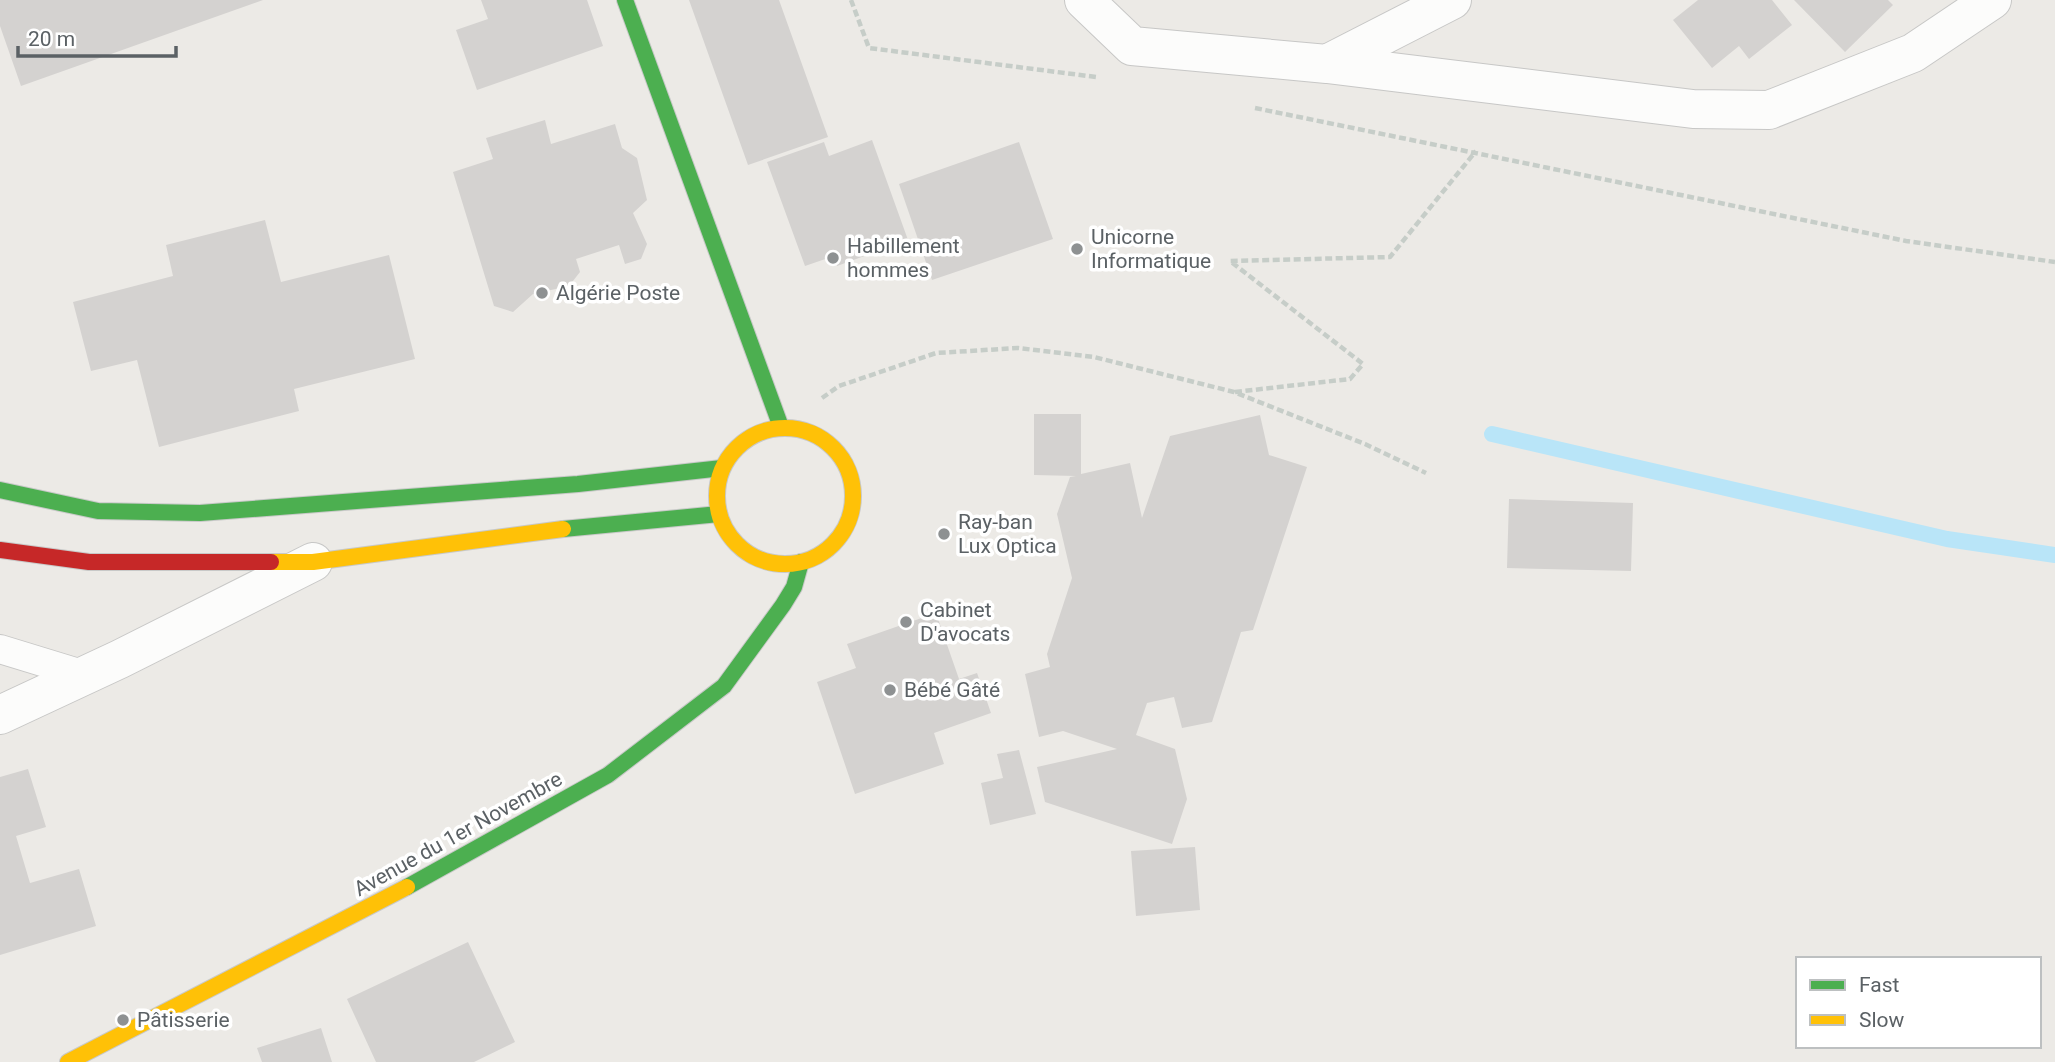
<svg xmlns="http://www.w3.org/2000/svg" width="2055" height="1062" viewBox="0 0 2055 1062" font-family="Roboto,sans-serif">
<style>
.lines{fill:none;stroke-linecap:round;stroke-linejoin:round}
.stream{stroke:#b9e5f8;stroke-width:16}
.building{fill:#d4d2d0}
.lane-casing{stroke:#c7c7c6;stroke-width:30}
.street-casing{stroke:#c7c7c6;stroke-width:40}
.fast-casing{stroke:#c8c9c8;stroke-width:18}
.slow-casing{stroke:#c8c9c8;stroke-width:18}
.jam-casing{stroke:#c8c9c8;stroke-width:18}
.path{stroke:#c6cdc8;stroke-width:4.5;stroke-dasharray:7 3.5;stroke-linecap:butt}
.lane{stroke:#fcfcfb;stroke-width:28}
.street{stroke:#fcfcfb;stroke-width:38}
.fast{stroke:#4caf50;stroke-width:16}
.slow{stroke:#ffc107;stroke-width:16}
.jam{stroke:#c62828;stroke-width:16}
.poi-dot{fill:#8e9192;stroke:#fff;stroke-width:2.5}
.labels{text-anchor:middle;stroke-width:7;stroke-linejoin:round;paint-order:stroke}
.poi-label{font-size:21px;fill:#5b6165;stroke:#fff;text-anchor:start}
.street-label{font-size:21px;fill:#5b6165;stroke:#fff}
</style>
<rect width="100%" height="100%" fill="#eceae6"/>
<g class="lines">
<!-- stream -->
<path class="stream" d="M1492 434 1947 539 2055 555"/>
</g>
<!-- building -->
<path class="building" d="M0 0H263L21 86 0 26Z
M481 0H587L603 46 477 90 456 30 488 19Z
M689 0H779L828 137 748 165Z
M1698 0H1772L1792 25 1749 59 1739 46 1712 68 1673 20Z
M1794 0H1888L1893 5 1845 52Z
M545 120 551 144 615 124 622 148 637 158 647 200 633 213 647 244 641 259 625 264 619 245 576 259 580 272 569 286 533 294 513 312 494 306 453 172 493 159 486 138Z
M872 140 908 240 837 266 834 256 805 266 767 162 824 142 829 156Z
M1019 142 1053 239 932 280 899 184Z
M265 220 281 282 389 255 415 359 294 389 299 411 159 447 137 360 91 371 73 302 173 276 166 245Z
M1034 414H1081V474L1130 463 1142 518 1170 436 1260 415 1269 455 1307 467 1253 630 1241 632 1212 722 1182 728 1174 697 1147 703 1136 735 1175 749 1187 799 1172 844 1045 802 1037 767 1117 749 1063 731 1039 737 1025 674 1050 667 1047 654 1072 578 1057 514 1070 477 1076 476 1034 475Z
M1509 499 1633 503 1631 571 1507 568Z
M936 613 959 679 977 673 991 713 934 733 944 764 855 794 817 682 856 668 847 644Z
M1019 750 1036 814 990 825 981 783 1003 778 997 754Z
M28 769 46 827 16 836 30 883 79 869 96 926 0 955V777Z
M1195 847 1200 910 1136 916 1131 851Z
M468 942 515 1042 474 1062H376L347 999Z
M321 1028 332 1062H262L257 1048Z"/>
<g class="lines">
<defs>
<path id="lane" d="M0 649 85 675"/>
<path id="street" d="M1084 0 1132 46 1327 64 1693 109 1769 110 1913 53 1992 0
M1327 64 1452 0
M0 715 120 659 313 562"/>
<path id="fast" d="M625 0 781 427
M0 490 98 511 200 513 578 484 722 468
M563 529 719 514
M407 887 608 775 724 686 783 605 794 587 801 562"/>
<path id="slow" d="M717 496a68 68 0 1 1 136 0a68 68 0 1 1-136 0Z
M271 562H313L563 529
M68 1062 407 887"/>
<path id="jam" d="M0 550 89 562H271"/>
</defs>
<!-- lane casing -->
<use href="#lane" class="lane-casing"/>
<!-- street casing -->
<use href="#street" class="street-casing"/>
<!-- fast casing -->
<use href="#fast" class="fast-casing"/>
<!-- slow casing -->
<use href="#slow" class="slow-casing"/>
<!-- jam casing -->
<use href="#jam" class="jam-casing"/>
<!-- path -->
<path class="path" d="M851 0 869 48 1096 77
M1255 108 1906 241 2055 262
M1235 392 1350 379 1363 364 1230 261 1390 257 1476 151
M822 398 839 386 936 353 1018 348 1094 357 1234 392 1365 444 1426 473"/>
<!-- lane -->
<use href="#lane" class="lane"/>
<!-- street -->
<use href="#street" class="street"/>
<!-- fast -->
<use href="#fast" class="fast"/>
<!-- slow -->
<use href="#slow" class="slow"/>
<!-- jam -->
<use href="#jam" class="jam"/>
</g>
<!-- markers -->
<g class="poi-dot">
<circle cx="1077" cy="249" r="7"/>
<circle cx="833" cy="258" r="7"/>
<circle cx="542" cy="293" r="7"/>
<circle cx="944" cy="534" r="7"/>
<circle cx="906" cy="622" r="7"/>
<circle cx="890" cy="690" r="7"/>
<circle cx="123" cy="1020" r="7"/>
</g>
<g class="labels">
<!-- poi labels -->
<g class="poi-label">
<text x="1091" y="244">Unicorne<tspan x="1091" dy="24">Informatique</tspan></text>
<text x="847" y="253">Habillement<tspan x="847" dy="24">hommes</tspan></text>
<text x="556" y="300">Algérie Poste</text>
<text x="958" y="529">Ray-ban<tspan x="958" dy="24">Lux Optica</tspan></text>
<text x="920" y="617">Cabinet<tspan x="920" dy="24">D'avocats</tspan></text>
<text x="904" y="697">Bébé Gâté</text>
<text x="137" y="1027">Pâtisserie</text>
</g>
<!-- street labels -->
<g class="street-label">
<text transform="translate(458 834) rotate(-29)" y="7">Avenue du 1er Novembre</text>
</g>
</g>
<!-- legend -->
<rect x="1796" y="957" width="245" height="91" fill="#ffffff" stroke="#bdc0c1" stroke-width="2"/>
<rect x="1810" y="980" width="35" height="10" fill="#4caf50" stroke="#bdc0c1" stroke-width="2"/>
<text x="1859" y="992" font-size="21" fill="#5b6165">Fast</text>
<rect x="1810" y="1015" width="35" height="10" fill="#ffc107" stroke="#bdc0c1" stroke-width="2"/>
<text x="1859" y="1027" font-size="21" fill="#5b6165">Slow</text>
<!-- scale -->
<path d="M18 46v10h158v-10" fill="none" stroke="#5b6165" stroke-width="3.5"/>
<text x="28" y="46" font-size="21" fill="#5b6165" stroke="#ffffff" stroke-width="5" paint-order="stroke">20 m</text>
</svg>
